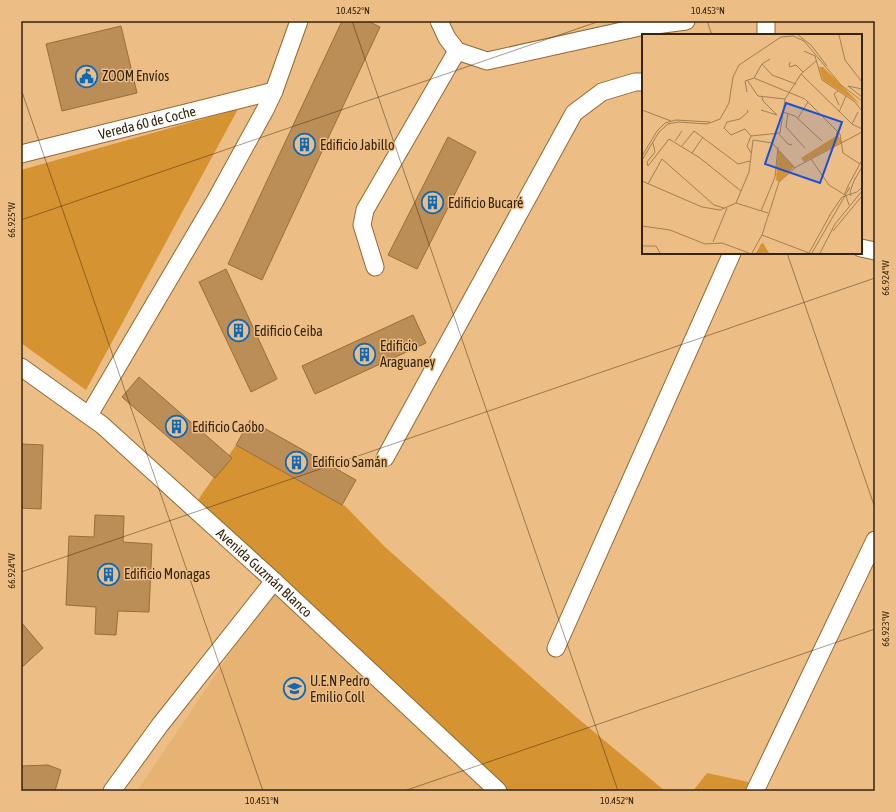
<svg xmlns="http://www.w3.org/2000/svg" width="896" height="812" viewBox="0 0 896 812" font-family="'Asap Condensed',sans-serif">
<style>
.built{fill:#e6b373}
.green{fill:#d69332}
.building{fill:#ba8e56;stroke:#996e36}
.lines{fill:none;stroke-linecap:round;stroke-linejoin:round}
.minor-casing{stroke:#946931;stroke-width:19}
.minor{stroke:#fff;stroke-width:17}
.ticks{fill:none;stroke:#36240d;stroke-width:1;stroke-opacity:0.45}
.labels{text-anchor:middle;stroke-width:3;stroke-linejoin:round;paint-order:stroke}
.poi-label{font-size:14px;fill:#36240d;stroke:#ecbd84;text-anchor:start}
.street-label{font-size:14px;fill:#36240d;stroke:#ecbd84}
.inset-road{fill:none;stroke:#a38054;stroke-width:1}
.view{fill:#1d4ed8;fill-opacity:0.15;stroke:#1d4ed8;stroke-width:2}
.inset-edge{fill:none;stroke:#36240d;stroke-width:2}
.neatline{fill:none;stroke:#36240d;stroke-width:1.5}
.ticks-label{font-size:10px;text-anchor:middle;fill:#36240d}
</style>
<rect width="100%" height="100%" fill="#ecbd84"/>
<!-- built -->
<path class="built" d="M275 587 487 791H137Z"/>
<!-- green -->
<path class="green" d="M238 109 86 390 21 343V170Z
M236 445 345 506 385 547 575 716 665 791H507L367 657 198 500Z
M707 773 753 783 749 791H693Z"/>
<!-- building -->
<path class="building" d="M342 21H368L380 27 262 280 228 264Z
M121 26 137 93 62 111 46 44Z
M448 137 476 152 417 269 388 255Z
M226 269 277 379 251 392 199 282Z
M413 315 426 343 315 394 302 366Z
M139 377 232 458 215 478 122 397Z
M250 420 356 480 342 505 236 445Z
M21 444 43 445 41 509 21 508Z
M95 515 124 516 123 542 152 544 149 612 118 611 116 635 95 634 96 607 66 605 69 536 94 537Z
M21 622 43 648 21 668Z
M48 765 61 770 55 791H21V766Z"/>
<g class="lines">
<defs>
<g id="minor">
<path d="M439 21 447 38 457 51 487 61 640 27 686 21"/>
<path d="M766 35V21"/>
<path id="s1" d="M21 154 274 91"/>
<path d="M861 248 875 251"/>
<path d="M375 267 362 225 365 210 457 51"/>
<path id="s2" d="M21 367 102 425 274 581 498 791"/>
<path d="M89 415 215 201 265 110 274 91 299 21"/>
<path d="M385 458 574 113 602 92 635 82H643"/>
<path d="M556 648 732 253"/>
<path d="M112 791 160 725 274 581"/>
<path d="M755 791 875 540"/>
</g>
</defs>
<!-- minor casing -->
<use href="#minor" class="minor-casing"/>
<!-- minor -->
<use href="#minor" class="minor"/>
</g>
<!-- ticks -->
<path class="ticks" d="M352 21 618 791M707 21 712 35M21 89 263 791M21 220 600 21M787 253 875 508M21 572 875 278M404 791 875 629"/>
<!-- icons -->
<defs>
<symbol id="civic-ring" viewBox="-11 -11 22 22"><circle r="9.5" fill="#ecbd84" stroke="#1168b5" stroke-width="1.5"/><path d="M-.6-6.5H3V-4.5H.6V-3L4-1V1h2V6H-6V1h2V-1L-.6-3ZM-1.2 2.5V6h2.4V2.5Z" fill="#1168b5"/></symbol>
<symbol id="building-ring" viewBox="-11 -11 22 22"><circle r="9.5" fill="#ecbd84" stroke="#1168b5" stroke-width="1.5"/><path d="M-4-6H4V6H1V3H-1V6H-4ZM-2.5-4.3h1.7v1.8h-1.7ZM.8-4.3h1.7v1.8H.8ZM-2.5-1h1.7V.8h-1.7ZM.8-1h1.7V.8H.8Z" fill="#1168b5"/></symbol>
<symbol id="school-ring" viewBox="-11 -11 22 22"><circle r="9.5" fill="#ecbd84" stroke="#1168b5" stroke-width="1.5"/><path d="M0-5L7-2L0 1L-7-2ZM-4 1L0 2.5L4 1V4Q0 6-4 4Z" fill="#1168b5"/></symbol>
</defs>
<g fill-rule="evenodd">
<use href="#civic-ring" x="74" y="64" width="25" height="25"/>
<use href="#building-ring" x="292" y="132" width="25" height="25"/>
<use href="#building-ring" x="420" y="190" width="25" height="25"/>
<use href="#building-ring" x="226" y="318" width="25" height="25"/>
<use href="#building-ring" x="352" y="342" width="25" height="25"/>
<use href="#building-ring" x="164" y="414" width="25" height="25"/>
<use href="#building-ring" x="284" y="450" width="25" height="25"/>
<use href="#building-ring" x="96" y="562" width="25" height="25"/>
<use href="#school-ring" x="282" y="676" width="25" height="25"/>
</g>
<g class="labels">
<!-- poi labels -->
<g class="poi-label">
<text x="102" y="81">ZOOM Envíos</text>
<text x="320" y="150">Edificio Jabillo</text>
<text x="448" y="208">Edificio Bucaré</text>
<text x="254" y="336">Edificio Ceiba</text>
<text x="380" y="351">Edificio<tspan x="380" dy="16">Araguaney</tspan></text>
<text x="192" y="432">Edificio Caobo</text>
<text x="312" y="467">Edificio Samán</text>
<text x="124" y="579">Edificio Monagas</text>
<text x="310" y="686">U.E.N Pedro<tspan x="310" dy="16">Emilio Coll</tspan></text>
</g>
<!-- street labels -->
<g class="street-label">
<text dy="5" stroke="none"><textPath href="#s1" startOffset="130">Vereda 60 de Coche</textPath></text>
<text dy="5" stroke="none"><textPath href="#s2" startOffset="319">Avenida Guzmán Blanco</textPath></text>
</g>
</g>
<!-- overview -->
<g transform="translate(642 34)">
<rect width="220" height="220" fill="#ecbd84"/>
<path d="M177 33H181L218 70 181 46ZM194 97 200 108 162 128 159 124 194 102ZM136 116 152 133 137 148 134 146ZM121 209 127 219H114L119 210Z" fill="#d69332"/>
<path class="inset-road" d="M156 1 169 11 185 32M197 1 203 26 220 48M162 17 173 22 180 46 213 68 220 77M149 28 147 30 148 33 154 31 161 38M120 30 130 41 154 50M159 40 210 90 220 95M112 44 120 30 128 25M105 46 116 62 143 65M220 55 206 52 220 63M196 57 192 60 197 71M105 58 103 47 112 44 163 65 198 100 201 119 218 130M0 76 29 87M105 76 106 78 98 85 85 88 82 94 89 101 103 95 109 102M119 76 135 81 121 67 120 63M141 78 153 82 180 107M197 78 204 62M146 79 144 93 163 114M156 84 166 68M210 90 216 78M137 100 146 110 150 111M33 107 40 97M11 109 13 118 5 128 6 132 27 105 58 124 99 157M40 112 52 97 96 130 108 127M50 119 61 103M109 119 105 112 109 102 138 99 143 65 159 40 174 27M0 122 15 97 23 89 34 86 68 88M169 125 187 151 203 161M0 126 17 98 26 90 36 88 65 90 78 85 87 69 91 43 97 31 139 3 151 2 162 7 199 51 220 67M213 145 220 133M0 147 60 173 78 176 94 169 99 157 107 138 111 106 130 109 153 134M6 150 20 125 72 171 82 174M207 150 220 126M207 150 203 159 207 171M209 162 208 158 213 144M94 169 126 179M119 177 133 143 136 113M187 182 200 163 215 158 220 153M0 192 28 196 63 210 80 209 107 219M191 197 220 162M120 201 167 219M71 208 85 174M0 212H14L18 219M110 219 120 201 137 148 154 133 220 98M167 219 188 181M170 219 208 153M178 219 193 190 220 157"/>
<path class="view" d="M144 69 200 88 178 149 123 130Z"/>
<rect width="220" height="220" class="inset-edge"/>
</g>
<!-- border -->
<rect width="896" height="812" fill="none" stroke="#ecbd84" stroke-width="44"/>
<rect x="22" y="22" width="852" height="768" class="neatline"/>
<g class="ticks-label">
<text x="353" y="14">10.452°N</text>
<text x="708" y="14">10.453°N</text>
<text transform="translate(11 220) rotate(-90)" y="4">66.925°W</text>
<text transform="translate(885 278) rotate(-90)" y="4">66.924°W</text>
<text transform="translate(11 571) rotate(-90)" y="4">66.924°W</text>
<text transform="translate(885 629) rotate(-90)" y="4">66.923°W</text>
<text x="262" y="804">10.451°N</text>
<text x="617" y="804">10.452°N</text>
</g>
</svg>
